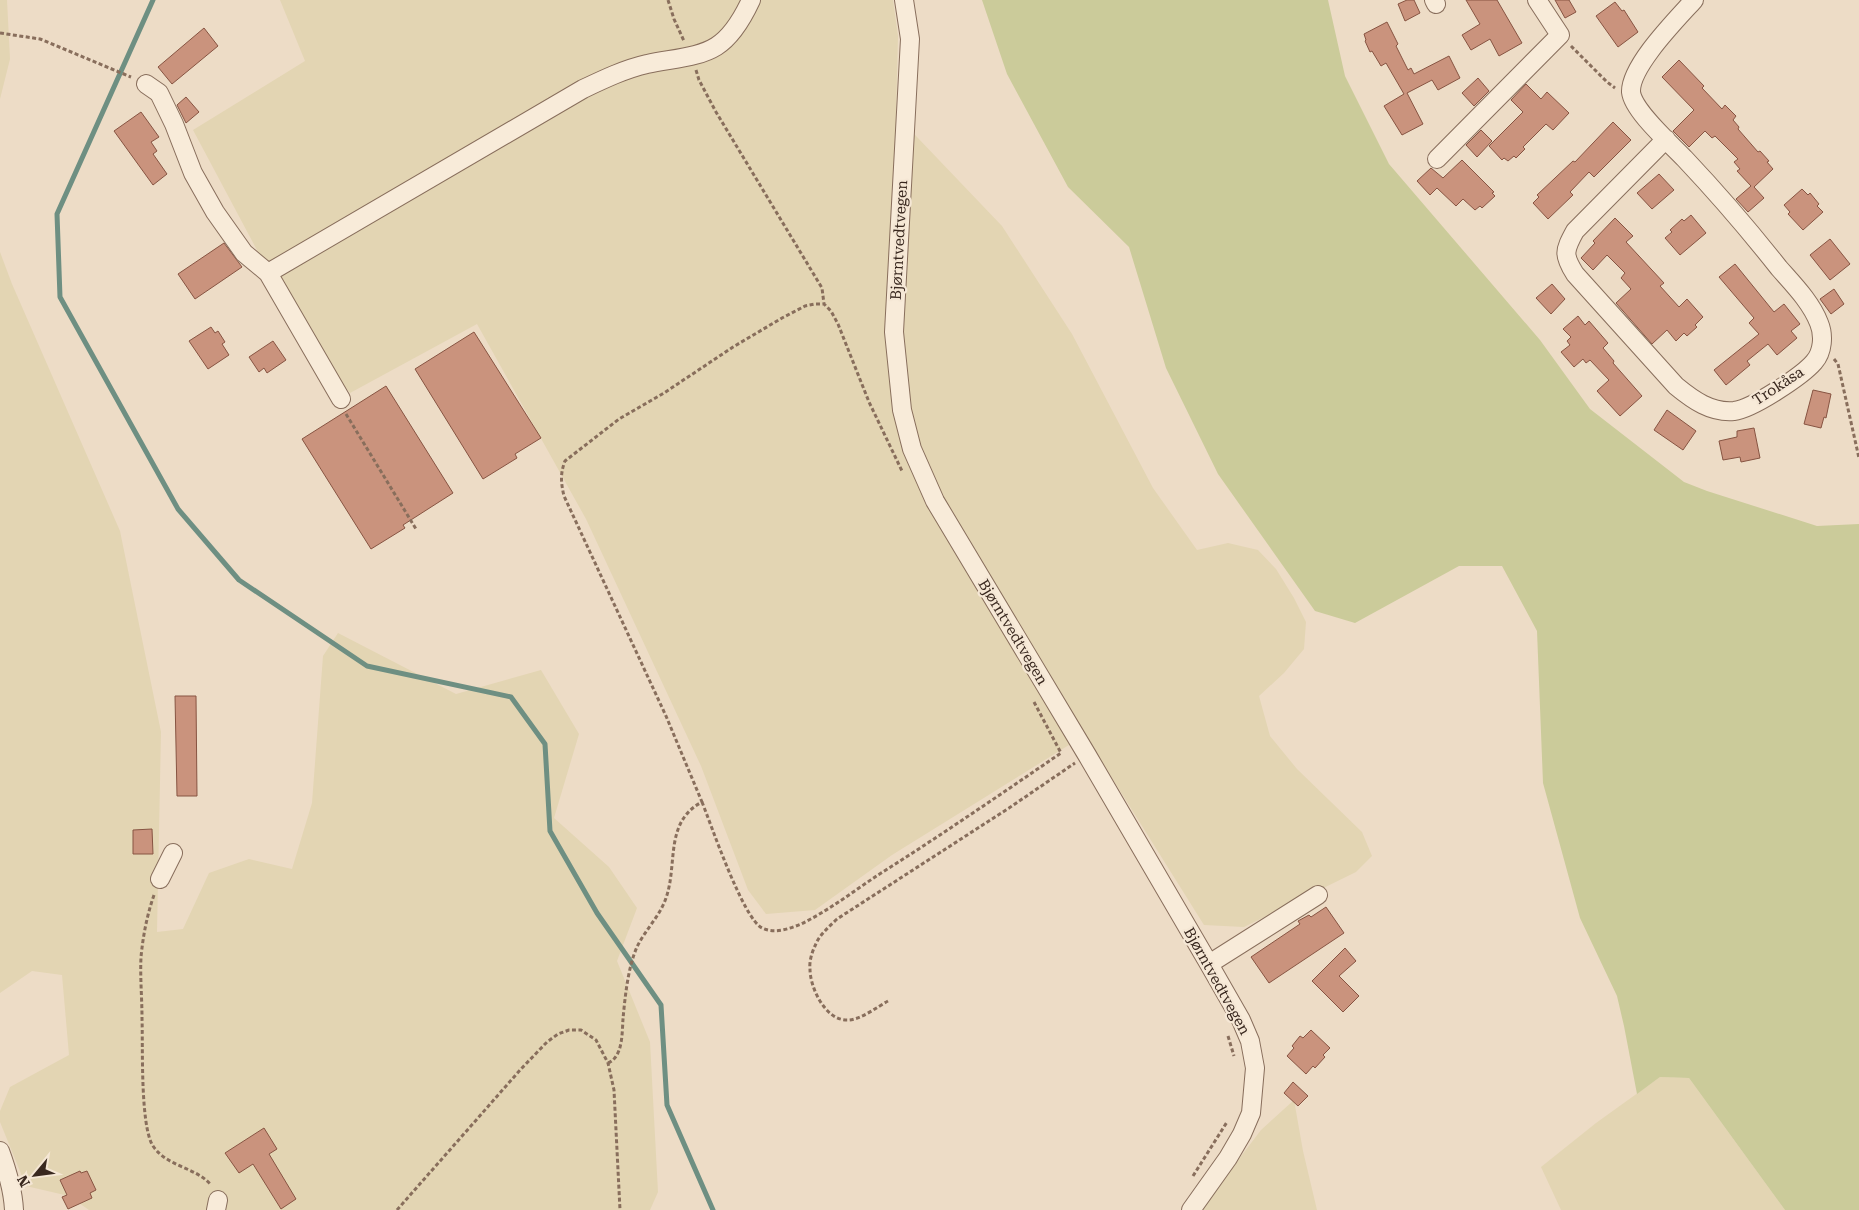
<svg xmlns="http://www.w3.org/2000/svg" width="1859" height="1210" viewBox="0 0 1859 1210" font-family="'Roboto Serif',serif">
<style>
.farmland{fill:#e3d5b3}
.green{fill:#cbcb9a}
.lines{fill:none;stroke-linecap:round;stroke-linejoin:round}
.stream{stroke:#6e8f82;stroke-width:5}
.building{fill:#ca937d;stroke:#875442}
.minor-casing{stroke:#886e5c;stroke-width:20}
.path{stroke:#886e5c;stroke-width:3;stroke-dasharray:4 2.5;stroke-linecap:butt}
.minor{stroke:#f8ebd9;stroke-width:18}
.labels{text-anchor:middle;stroke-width:4.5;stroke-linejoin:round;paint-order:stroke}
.street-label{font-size:15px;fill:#39281f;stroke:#f5e7d5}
</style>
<rect width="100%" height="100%" fill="#eddcc6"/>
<!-- farmland -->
<path class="farmland" d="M0 0H7L10 59 0 99Z
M280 0H893L898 36 896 115 1002 226 1072 334 1153 488 1197 550 1228 543 1258 550 1276 569 1294 598 1306 622 1304 649 1284 673 1259 696 1270 736 1297 769 1362 832 1372 856 1356 872 1244 927 1204 925 1085 735 892 855 815 910 766 914 748 890 701 766 586 519 477 324 350 393 323 360 284 288 259 254 193 130 305 61Z
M0 252 12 284 120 531 161 732 157 932 183 929 209 873 249 859 292 869 312 803 323 656 338 633 456 694 541 670 579 734 554 818 609 867 637 908 617 961 650 1042 658 1192 650 1210H89L69 1196 26 1186 0 1122V1111L10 1087 69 1055 62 975 32 971 0 993Z
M1660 1077 1689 1078 1785 1210H1561L1541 1167 1596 1123Z
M1294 1100 1303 1151 1317 1210H1200L1261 1130Z"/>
<!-- green -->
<path class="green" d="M982 0H1328L1345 76 1389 164 1540 340 1590 409 1684 482 1707 491 1817 526 1859 524V1210H1785L1689 1078 1660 1077 1637 1094 1624 1026 1617 996 1580 918 1543 783 1537 631 1502 566H1459L1355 623 1315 611 1218 474 1166 368 1129 247 1068 187 1007 74Z"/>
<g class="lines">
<!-- stream -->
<path class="stream" d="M153 0 57 214 60 297 178 509 239 580 367 666 511 697 545 744 550 831 597 913 661 1005 667 1105 713 1210"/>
</g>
<!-- building -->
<path class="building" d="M1407 0H1414L1420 13 1405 21 1398 4Z
M1466 0H1497L1522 43 1499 56 1490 39 1471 50 1462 35 1480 24Z
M1555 0H1569L1576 12 1565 18Z
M1615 2 1622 11 1624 10 1638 32 1618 47 1596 16Z
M1387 22 1398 44 1396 46 1408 70 1411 68 1414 74 1449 56 1460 78 1438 90 1432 80 1407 93 1423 124 1402 135 1384 106 1404 94 1386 63 1381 66 1372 51 1370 52 1365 41 1366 40 1364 34Z
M204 28 218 46 172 84 158 67Z
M1679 60 1704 86 1702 88 1722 109 1725 105 1736 116 1733 120 1739 127 1738 129 1758 152 1760 151 1769 161 1767 162 1773 169 1754 187 1764 198 1748 212 1736 199 1751 186 1737 171 1740 169 1734 162 1738 159 1715 136 1712 138 1705 131 1689 147 1673 131 1694 110 1662 77Z
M1478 78 1489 91 1474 106 1462 93Z
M1526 84 1541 99 1547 92 1569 113 1553 130 1546 124 1523 147 1525 149 1516 158 1514 156 1508 161 1504 158 1502 160 1489 146 1523 112 1511 100Z
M186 97 199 112 186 123 177 105Z
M141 112 159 137 151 142 157 151 153 154 167 174 153 185 114 131Z
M1613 122 1631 140 1594 177 1589 172 1570 192 1573 195 1548 219 1533 203 1539 197 1537 195 1573 161 1575 162Z
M1481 130 1492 141 1477 157 1466 145Z
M1462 160 1494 192 1492 193 1495 196 1482 208 1480 206 1475 210 1463 199 1456 206 1437 188 1430 195 1417 181 1431 168 1443 178Z
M1659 174 1674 190 1652 209 1637 193Z
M1802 189 1808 195 1810 193 1819 204 1817 206 1823 212 1803 230 1788 214 1790 212 1784 205Z
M1691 215 1706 233 1680 255 1665 238 1672 232 1670 230 1682 219 1684 221Z
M1615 218 1633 236 1626 242 1664 283 1660 286 1679 307 1687 299 1703 317 1695 325 1697 327 1687 336 1684 333 1676 341 1667 330 1652 344 1616 303 1631 289 1621 278 1625 273 1607 255 1593 270 1581 258 1595 243 1593 241Z
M1830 239 1850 264 1830 280 1810 255Z
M224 243 242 267 195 299 178 274Z
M1735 264 1774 312 1784 304 1800 324 1791 331 1797 338 1777 355 1768 344 1747 361 1750 365 1726 385 1714 370 1759 334 1749 323 1754 318 1719 277Z
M1552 284 1565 299 1551 314 1536 298Z
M1834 289 1844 304 1831 314 1820 299Z
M1578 316 1585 325 1589 321 1608 343 1603 348 1614 361 1613 363 1642 396 1620 416 1597 391 1609 380 1590 360 1586 363 1583 359 1574 367 1561 352 1570 345 1567 341 1571 337 1563 329Z
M211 327 215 333 218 331 225 342 222 344 229 355 208 369 189 341Z
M474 332 541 438 515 454 517 458 483 479 415 369Z
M273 341 286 360 267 373 264 368 259 372 249 357Z
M386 386 453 493 403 525 405 528 371 549 302 439Z
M1813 390 1831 394 1826 418 1824 417 1821 428 1804 424Z
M1667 410 1696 431 1683 450 1654 430Z
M1754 428 1760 458 1741 462 1740 457 1723 460 1719 441 1737 437V431Z
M175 696H196L197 796H177Z
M152 829 153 854H133V830Z
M1326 907 1344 933 1269 983 1251 957 1300 924 1298 921 1309 915 1311 917Z
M1345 948 1356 961 1339 976 1359 996 1343 1012 1312 981Z
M1311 1030 1330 1048 1323 1055 1325 1057 1315 1068 1313 1066 1306 1074 1287 1056 1294 1048 1292 1046 1300 1036 1303 1038Z
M1293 1082 1308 1096 1298 1106 1284 1093Z
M264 1128 277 1149 269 1154 296 1199 281 1209 253 1164 239 1173 225 1153Z
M80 1171 81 1173 87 1171 96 1190 90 1193 92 1198 68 1209 62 1197 67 1195 60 1180Z"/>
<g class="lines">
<defs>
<path id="minor" d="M904 0 910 39 894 332 902 410 912 449 935 501 1087 755 1209 964 1241 1020 1250 1041 1255 1068 1251 1113 1242 1134 1228 1158 1191 1210
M1434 0 1436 4
M146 84 159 93 174 124 193 173 215 212 244 253 268 273 583 89C604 79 625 69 647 64 704 53 724 58 751 0
M1666 139 1575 231C1564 251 1563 255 1575 274L1676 386C1693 400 1711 413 1734 411 1752 409 1802 376 1814 362 1823 352 1824 335 1819 323 1811 302 1793 284 1779 268 1749 230 1718 194 1685 159 1671 144 1633 111 1631 92 1630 66 1677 19 1694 0
M1437 159 1560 35 1537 0
M268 273 341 399
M160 879 173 853
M1209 964 1318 895
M0 1151C7 1170 13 1189 14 1210
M216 1210 218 1200"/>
</defs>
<!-- minor casing -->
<use href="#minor" class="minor-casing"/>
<!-- path -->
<path class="path" d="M668 0 674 19 684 41
M0 33 40 39 131 77
M1571 46 1607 82 1615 88
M696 70 699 80 716 112 822 288 824 304
M1834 359 1838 364 1859 458
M346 414 416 529
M1034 702 1061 753
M702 802C712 827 743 918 762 928 774 934 789 929 801 924 828 911 854 891 878 875 940 836 1001 794 1061 753
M154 895C147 915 143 936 141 957 140 977 142 998 142 1018 143 1045 140 1126 153 1146 167 1167 196 1167 211 1185
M888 1001C877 1007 862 1019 849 1020 826 1022 810 988 810 969 809 962 812 952 815 946 819 935 828 928 837 919L1009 808 1075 763
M1228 1036 1234 1056
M608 1063C623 1057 622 1033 623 1019 625 997 628 967 637 947 645 930 660 916 666 898 678 864 664 822 702 802L666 716 564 496C561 483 560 474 565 461L619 419 664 393 733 347 782 318 805 306 815 304H824L831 311 838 324 869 402 902 471
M1193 1176 1227 1122
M397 1210 521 1069 547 1042 558 1034 569 1030H581L596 1040 608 1063 614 1090 620 1210"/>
<!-- minor -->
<use href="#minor" class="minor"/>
</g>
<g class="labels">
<!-- street labels -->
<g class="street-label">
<text transform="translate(899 240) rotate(-87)" y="5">Bjørntvedtvegen</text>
<text transform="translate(1778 386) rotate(-33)" y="5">Trokåsa</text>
<text transform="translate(1013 632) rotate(59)" y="5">Bjørntvedtvegen</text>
<text transform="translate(1217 981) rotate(61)" y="5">Bjørntvedtvegen</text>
</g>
</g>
<!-- north arrow -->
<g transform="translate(35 1175) rotate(241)" stroke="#f5e7d5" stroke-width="4" paint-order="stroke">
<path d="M0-4L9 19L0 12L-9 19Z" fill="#39281f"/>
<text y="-8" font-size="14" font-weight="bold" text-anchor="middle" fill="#39281f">N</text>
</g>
</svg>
